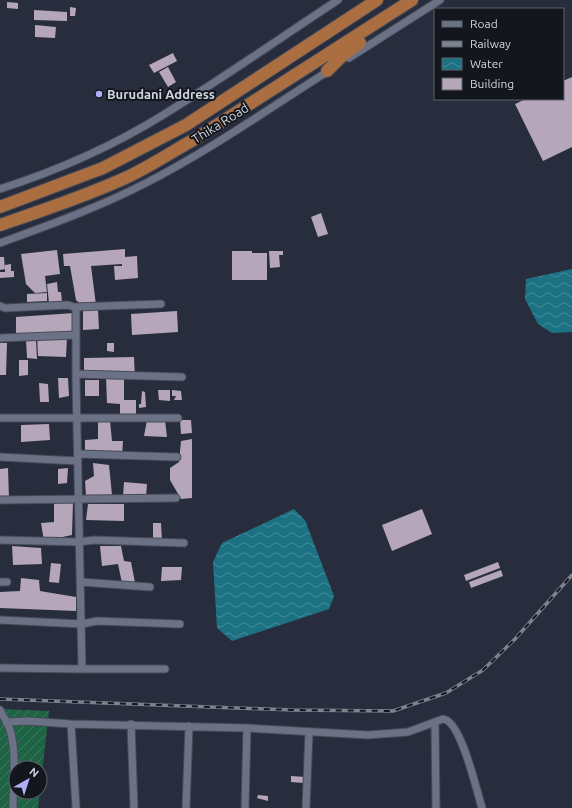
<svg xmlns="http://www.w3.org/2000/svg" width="572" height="808" viewBox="0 0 572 808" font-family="Ubuntu,sans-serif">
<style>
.garden{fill:url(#garden-furrows);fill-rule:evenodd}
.water{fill:url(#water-waves)}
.building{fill:#b5a6b9}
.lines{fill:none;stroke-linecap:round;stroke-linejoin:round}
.minor-casing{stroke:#474b59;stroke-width:9}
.trunk-casing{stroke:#474b59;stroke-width:14}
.minor{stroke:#6c7285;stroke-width:7}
.trunk{stroke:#aa6e40;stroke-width:12}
.rail-casing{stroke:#7d8290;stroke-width:3.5}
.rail{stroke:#13161d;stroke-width:2;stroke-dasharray:6;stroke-linecap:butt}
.poi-dot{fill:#b0aefa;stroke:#13161d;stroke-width:1.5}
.labels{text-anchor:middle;stroke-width:4;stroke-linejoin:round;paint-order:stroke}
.poi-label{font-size:13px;font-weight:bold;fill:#d1d5e0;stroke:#13161d;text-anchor:start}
.street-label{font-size:13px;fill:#d1d5e0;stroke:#13161d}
</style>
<defs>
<pattern id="garden-furrows" width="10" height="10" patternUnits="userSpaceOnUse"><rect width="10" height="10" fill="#1e6344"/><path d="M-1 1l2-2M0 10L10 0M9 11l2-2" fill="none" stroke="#3e785f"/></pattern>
<pattern id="water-waves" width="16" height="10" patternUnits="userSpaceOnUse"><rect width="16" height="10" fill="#1c7282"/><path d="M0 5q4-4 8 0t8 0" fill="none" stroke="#478c99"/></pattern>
</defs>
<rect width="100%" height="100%" fill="#282d3e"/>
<!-- garden -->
<path class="garden" d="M0 709 49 711 38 808H0ZM16 768H40V792H16Z"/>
<!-- water -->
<path class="water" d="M572 269V332L552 333 538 324 525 299 526 279Z
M294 509 305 520 334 596 329 609 232 641 217 628 213 562 222 543Z"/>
<!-- building -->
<path class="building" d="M7 2 18 3V9L7 8Z
M70 7 76 8 75 16H70Z
M34 10 67 12V21L34 20Z
M35 25 56 27 55 38 35 37Z
M173 53 177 61 154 73 149 65Z
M168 67 176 82 168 87 159 72Z
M572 77V147L543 161 515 104 526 99H563V81Z
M321 213 328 234 318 237 311 217Z
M125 249V257L137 256 138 278 115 280 114 266H122V264L91 266 96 305 84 307 76 300 70 266H64L63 254Z
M57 250 60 274 45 276 47 292 35 293 26 284 21 254Z
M232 251H252V253H267V280H232Z
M269 251H283V255H279L280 267 270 268Z
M0 257H4L5 269 0 270Z
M11 264V271H14V277L0 278V272H5V265Z
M57 282 58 292H61L62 302 49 303 47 284Z
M47 293V301L27 302V294Z
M83 310H98L99 329 83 330Z
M177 311 178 332 132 335 131 314Z
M74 313V332L16 335V317Z
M37 336 67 337 66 357 38 356Z
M26 340 36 341 37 359 27 358Z
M0 343H7L6 375H0Z
M107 343H114V352L107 351Z
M134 357 135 379H124V400H136V419H120V404L107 403 106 377 84 376V358Z
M19 360H28V375L19 376Z
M58 378H68L69 396 59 398Z
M85 380H99V396H85Z
M39 383 48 384 49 402H40Z
M158 390H170V401L159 400Z
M172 390 181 391 182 400H174L176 396H172Z
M142 391 145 392 146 407 139 408V404H141Z
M147 420H165L167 437 144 436Z
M180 420H191L192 433 181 434Z
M110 421 112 441H123L122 456 85 454V440L98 439V422Z
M49 424 50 440 21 442V425Z
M192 439V498L181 499 170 480V468L179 462 181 441Z
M93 463 109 465 112 495 86 497 85 481 94 476Z
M8 468 9 499H0V469Z
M68 468 67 483 58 484V469Z
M124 482 147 484 146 497 123 496Z
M54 501 73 502 72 535 44 541 41 523 54 522Z
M88 504H124V521L86 520Z
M422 509 432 534 392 551 382 525Z
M153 523H161L162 540H153Z
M12 546 41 548 42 564 13 565Z
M100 546H121L124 561 131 562 135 583H122L118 564 102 566Z
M498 562 500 568 466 581 464 575Z
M51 563 61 564 59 583 49 582Z
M162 567H182L181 580 161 581Z
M501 570 503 576 471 588 469 582Z
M21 578 39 580 40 591 76 597V611L0 608V592L20 591Z
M291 776 305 777 304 783 291 782Z
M258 795 268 796V801L257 798Z"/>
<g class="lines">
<defs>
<path id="minor" d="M349 58 440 0
M0 189C56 171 113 146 163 115 222 79 280 38 338 0
M0 243C49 225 97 208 144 184 209 151 268 109 330 70
M0 306 5 308 68 305 74 307 76 310V380L82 669 0 668
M74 307 161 304
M0 338 76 335
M76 374 182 377
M0 418H178
M78 454 177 457
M0 457 78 461
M0 500 176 498
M0 540 79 542 94 540 184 543
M0 582H7
M81 582 150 587
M0 620 82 624 97 621 180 624
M82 669H165
M0 710C3 716 8 723 10 730 17 754 13 783 13 808
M6 722 28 721 71 724 247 728 368 735 408 732 443 719C461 720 477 792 482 808
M435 723 436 808
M71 724 76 808
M131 724 134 808
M186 808 189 726
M245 808 247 728
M306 808 309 732"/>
<path id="trunk" d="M327 71 343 55 360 43
M0 207 103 168 186 125 377 0
M0 225C41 211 83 197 123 179 148 168 171 152 195 139L412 0"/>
</defs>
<!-- minor casing -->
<use href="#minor" class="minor-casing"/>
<!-- trunk casing -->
<use href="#trunk" class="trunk-casing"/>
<!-- minor -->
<use href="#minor" class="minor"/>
<!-- trunk -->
<use href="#trunk" class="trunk"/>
<defs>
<path id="rail" d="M0 699 292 710 393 711 446 693 483 670 515 639 572 575"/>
</defs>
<!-- rail casing -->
<use href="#rail" class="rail-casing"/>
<!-- rail -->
<use href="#rail" class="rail"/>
</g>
<!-- markers -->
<circle class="poi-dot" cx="99" cy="94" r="4"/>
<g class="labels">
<!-- poi labels -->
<g class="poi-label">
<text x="107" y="99">Burudani Address</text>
</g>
<!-- street labels -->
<g class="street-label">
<text transform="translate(220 123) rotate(-32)" y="5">Thika Road</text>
</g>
</g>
<!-- legend -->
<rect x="434" y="8" width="130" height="92" fill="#13161d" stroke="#5f626b"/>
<rect x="442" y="21" width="20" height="6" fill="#6c7285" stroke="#5f626b"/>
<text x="470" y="28" font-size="12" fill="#d1d5e0">Road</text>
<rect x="442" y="41" width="20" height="6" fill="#7d8290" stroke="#5f626b"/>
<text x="470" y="48" font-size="12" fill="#d1d5e0">Railway</text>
<rect x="442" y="58" width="20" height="12" fill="url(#water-waves)" stroke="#5f626b"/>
<text x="470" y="68" font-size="12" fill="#d1d5e0">Water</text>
<rect x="442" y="78" width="20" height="12" fill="#b5a6b9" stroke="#5f626b"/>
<text x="470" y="88" font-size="12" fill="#d1d5e0">Building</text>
<!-- north arrow -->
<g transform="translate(28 780) rotate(39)"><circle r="19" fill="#13161d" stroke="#5f626b"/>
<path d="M0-3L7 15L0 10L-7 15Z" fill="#b0aefa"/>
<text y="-6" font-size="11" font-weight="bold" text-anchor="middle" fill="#d1d5e0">N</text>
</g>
</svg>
